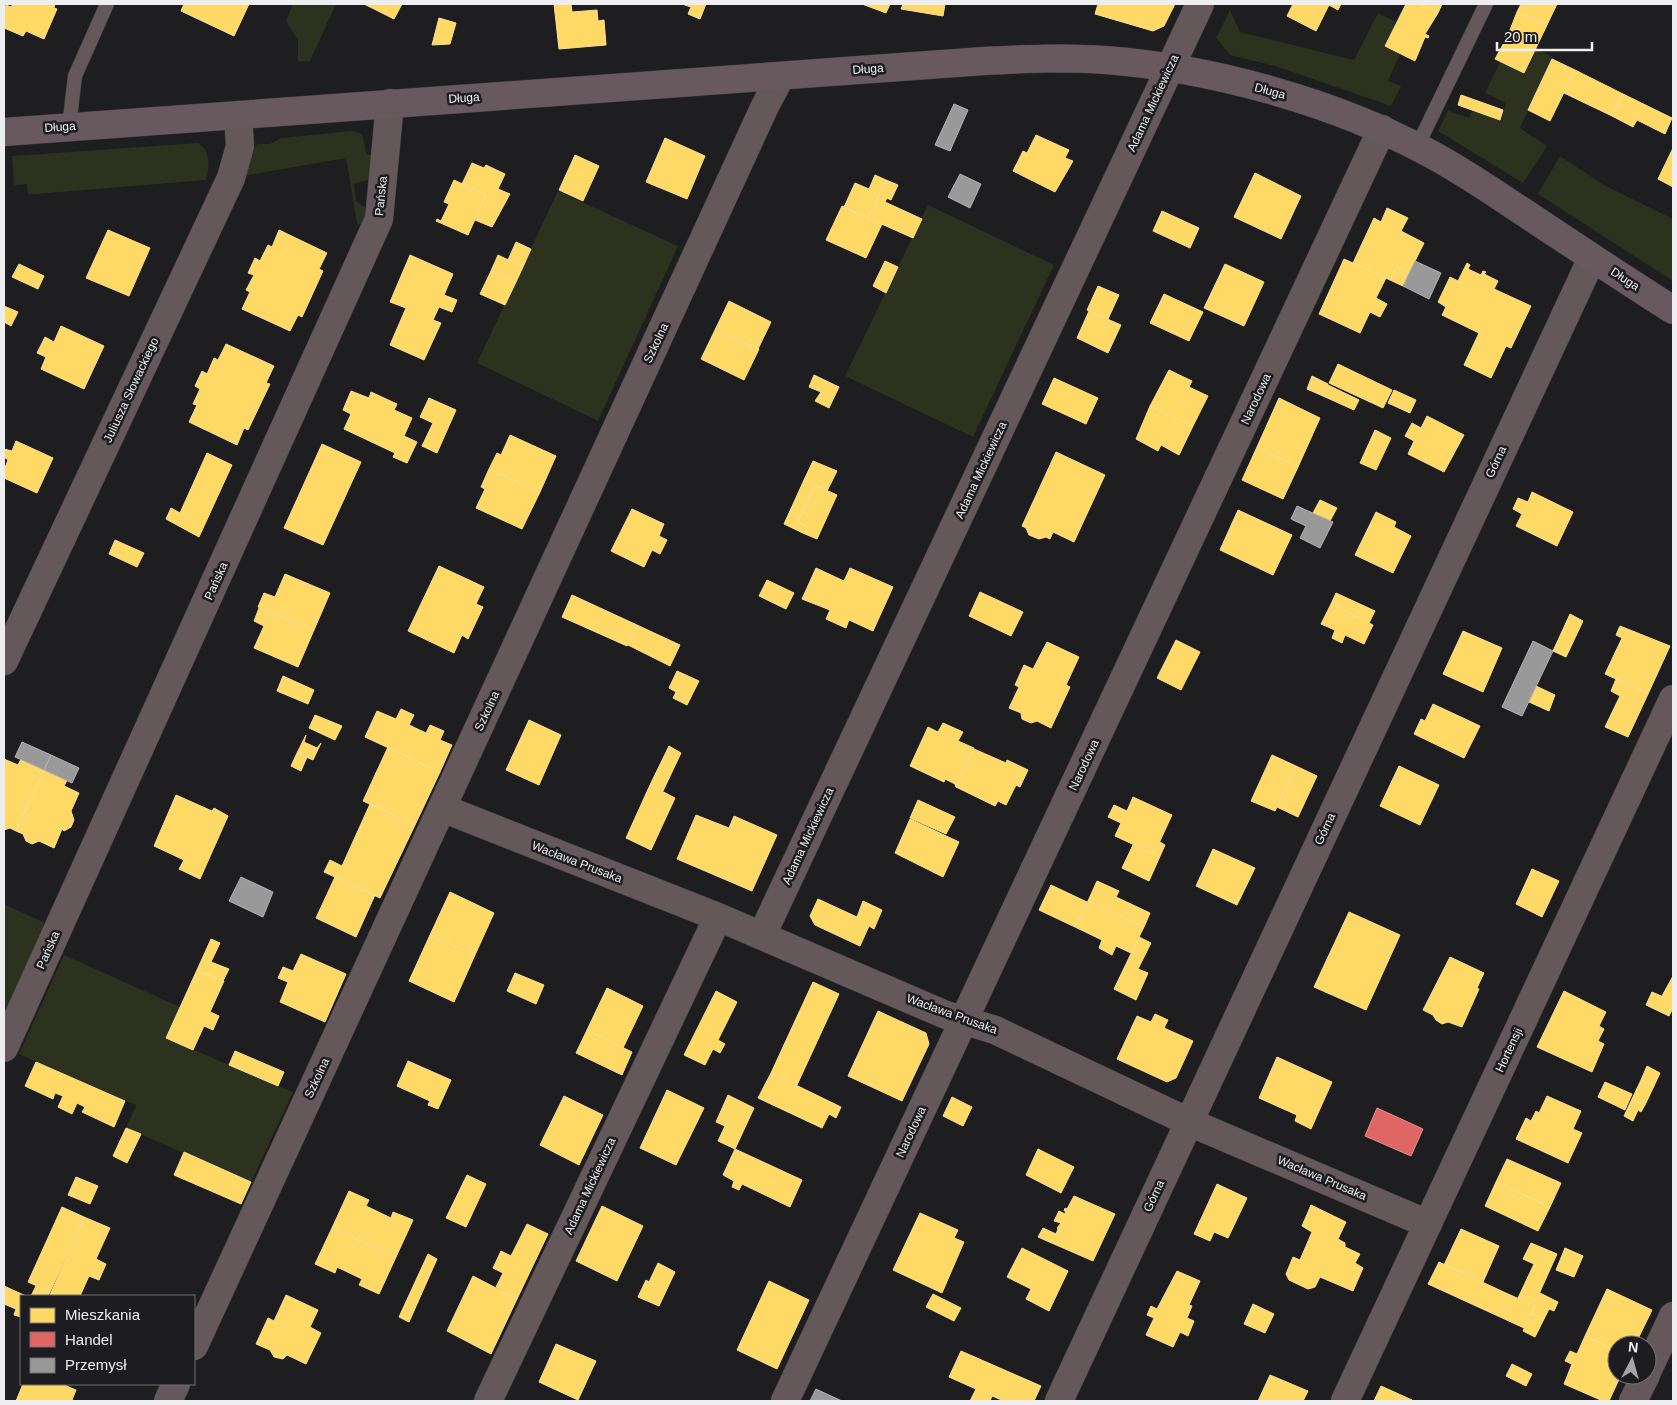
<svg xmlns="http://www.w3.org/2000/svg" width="1677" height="1405" viewBox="0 0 1677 1405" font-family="Helvetica,sans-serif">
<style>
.green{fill:#2c321d}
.homes{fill:#ffd966;stroke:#fadf8f}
.shops{fill:#e06666;stroke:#e48e8f}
.industry{fill:#999;stroke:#b2b2b3}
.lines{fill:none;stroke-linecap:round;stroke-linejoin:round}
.lane-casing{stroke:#3b3a3c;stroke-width:15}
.street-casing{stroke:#3b3a3c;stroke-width:29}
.secondary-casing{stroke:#3b3a3c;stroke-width:29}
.lane{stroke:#64585a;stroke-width:14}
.street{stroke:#64585a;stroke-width:28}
.secondary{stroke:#67595d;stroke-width:28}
.labels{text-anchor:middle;stroke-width:5;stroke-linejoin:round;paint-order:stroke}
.street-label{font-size:12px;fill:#eeedf0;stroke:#1d1c20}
</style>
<rect width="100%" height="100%" fill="#1e1d1f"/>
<!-- green -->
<path class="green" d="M293 4H336L310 61H298V40L286 21Z
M1230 10 1240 32 1354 60 1378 13 1396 22 1384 46 1400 54 1388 81 1401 86 1391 106 1275 66 1230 55 1216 38Z
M1536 49 1553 57 1520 128 1547 146 1523 183 1438 131 1448 111 1469 118 1472 111 1501 120 1506 103 1485 93 1500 62 1524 74Z
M352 131 362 134 367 155H377L371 179 354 184 356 201 369 210 365 224H357L346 158 243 176 257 144H270L281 138Z
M198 143C211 151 210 167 206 180L36 194H28L27 184 14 185 12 156Z
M1560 156 1604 185 1673 219V281L1538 194Z
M558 191 678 246 598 421 477 363Z
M928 205 1054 265 973 437 845 376Z
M4 904 49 925 4 1027Z
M64 955 180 1007 166 1038 293 1092 251 1182 126 1128 136 1105 19 1054Z"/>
<!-- homes -->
<path class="homes" d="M13 4H55L54 8 57 9 44 39 26 31 23 36 4 28V11L6 5 11 7Z
M184 4H249L234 36 181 11Z
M364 4H402L394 19Z
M554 4H571L572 12 597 10 598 21 604 20 606 45 559 49Z
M682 4H706L700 19 688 14 691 7Z
M862 4H890L886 13Z
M903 4H945L943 16 901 9Z
M1098 4H1175L1164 26 1153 31 1095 14Z
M1293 4H1341L1338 10 1329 5 1316 31 1287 16Z
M1406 4H1419L1438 13 1425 34 1429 36 1428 38 1425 37 1415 61 1385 46Z
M1419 4H1442L1438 13Z
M1521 4H1557L1547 25 1517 12Z
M1517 12 1547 25 1524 73 1495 59 1507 37 1504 36 1505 33 1508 35Z
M439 18 456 23 450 44 432 45Z
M1552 59 1575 70 1550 121 1528 110Z
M1575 70 1623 94 1612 116 1564 93Z
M1623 94 1672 118 1665 134 1637 120 1633 127 1612 116Z
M1461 95 1503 110 1500 120 1458 105Z
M1036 135 1069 150 1065 158 1073 161 1055 192 1013 171 1023 151 1027 153Z
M665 138 705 156 687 199 646 182Z
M1673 148V187L1658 179Z
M575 155 599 166 583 201 559 190Z
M472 163 484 168 486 165 505 174 498 189 510 194 492 227 475 220 486 195 462 184Z
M1255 173 1301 196 1281 239 1234 217Z
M875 175 886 180 868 218 844 207 855 183 869 189Z
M454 180 486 195 468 235 436 221 437 219 441 221 449 204 444 202Z
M886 180 898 185 891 200 887 198 885 202 922 219 913 238 868 218Z
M842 206 882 224 866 258 826 240Z
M1387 208 1408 218 1401 231 1424 243 1409 273 1397 267 1390 280 1353 263 1374 218 1381 222Z
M1162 211 1199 228 1190 248 1153 231Z
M108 230 150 248 129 296 86 278Z
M279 230 327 253 319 269 323 271 302 317 298 315 290 331 242 309 250 292 246 290 254 275 248 273 255 258 260 261 268 245 272 247Z
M516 242 531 249 523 267 508 260Z
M410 255 453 274 444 295 457 300 452 312 439 307 433 320 441 323 424 360 390 345 406 308 390 302Z
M498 255 523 267 516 282 491 271Z
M1344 259 1386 278 1376 298 1387 304 1380 317 1370 312 1360 333 1319 314Z
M885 261 898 267 886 293 873 286Z
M1467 263 1470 265 1468 269 1481 275 1483 271 1486 272 1484 274 1498 281 1494 289 1531 306 1511 348 1506 346 1491 378 1464 365 1479 333 1442 315 1446 307 1438 302 1450 277 1458 281Z
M19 264 44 276 38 289 12 277Z
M1225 264 1264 282 1244 326 1204 308Z
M1397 267 1409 273 1403 286 1390 280Z
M491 271 516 282 505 305 480 294Z
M1098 286 1119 295 1108 319 1087 310Z
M1164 294 1203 312 1189 341 1150 323Z
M729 301 771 322 758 349 715 330Z
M4 306 18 312 11 326 4 322Z
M1089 311 1121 325 1108 353 1077 338Z
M61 326 104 346 84 389 41 369 46 357 37 353 45 337 54 342Z
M715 330 759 349 744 380 701 359Z
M226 344 274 366 266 383 270 384 248 430 244 428 237 445 189 422 197 405 193 404 200 389 195 386 202 371 207 374 214 358 218 360Z
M1338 364 1392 390 1383 408 1329 383Z
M1169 370 1192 381 1189 387 1208 396 1193 426 1150 406Z
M814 375 839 387 829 408 815 401 821 392 809 387Z
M1312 376 1328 384 1323 396 1307 389Z
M1054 378 1098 398 1086 424 1042 404Z
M1328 385 1359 400 1354 410 1323 396Z
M1394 390 1416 400 1410 413 1388 403Z
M351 391 369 398 371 392 397 404 394 410 412 418 404 436 417 442 407 463 393 457 395 453 344 429 351 414 343 410Z
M429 398 456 410 437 453 422 446 433 423 420 417Z
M1279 398 1320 418 1298 467 1257 447Z
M1150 406 1193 426 1179 455 1161 445 1158 451 1136 439Z
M1427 416 1464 435 1444 472 1408 454 1414 441 1405 436 1412 423 1421 428Z
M1375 430 1391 438 1376 470 1360 463Z
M510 435 556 456 540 492 489 469 497 453 501 455Z
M16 441 53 458 37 493 4 478V470L8 460 4 457V449L12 451Z
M322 444 361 462 323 545 284 528Z
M1257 447 1298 467 1283 499 1242 480Z
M1056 452 1105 475 1074 542 1053 532 1050 539 1046 537 1039 539 1029 535 1026 528 1022 526Z
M207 453 232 465 199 537 166 519 171 508 180 513Z
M813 461 837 471 827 491 804 480Z
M489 469 540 492 522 529 476 508 485 489 481 487Z
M804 480 815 485 798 522 808 527 805 534 784 524Z
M815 485 837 495 817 539 805 534 808 527 798 522Z
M1532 492 1573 512 1557 546 1516 526 1522 514 1513 509 1518 498 1528 502Z
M1320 500 1337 508 1330 521 1313 513Z
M632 509 664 524 659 536 667 540 660 554 652 550 644 567 611 551Z
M1238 510 1292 535 1273 575 1220 550Z
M1376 512 1396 522 1394 527 1411 536 1393 573 1355 555Z
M115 540 144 553 137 567 109 554Z
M439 566 484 587 476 604 483 607 468 639 462 635 454 653 408 631Z
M816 568 844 581 850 568 893 587 873 631 849 620 846 628 826 619 830 610 802 599Z
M285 574 330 593 314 630 258 607 264 593 275 597Z
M767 580 794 593 786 609 759 596Z
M980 592 1023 612 1011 636 969 616Z
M1336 593 1375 611 1369 623 1331 604Z
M572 595 637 625 627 646 562 617Z
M1331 604 1373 625 1364 644 1345 635 1342 643 1332 638 1335 630 1321 624Z
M259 608 314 630 298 667 254 648 264 626 254 621Z
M1570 614 1583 621 1566 657 1553 651Z
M637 625 680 645 670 666 628 645Z
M1620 626 1670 646 1648 694 1605 674 1622 638 1616 635Z
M1463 631 1502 648 1483 692 1443 674Z
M1176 640 1200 652 1181 690 1157 678Z
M1047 642 1079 657 1066 685 1070 687 1051 728 1037 721 1031 723 1022 719 1021 713 1009 708 1019 687 1015 685 1024 665 1033 669Z
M677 671 699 681 687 705 673 698 676 692 669 688Z
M283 676 314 690 308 704 277 691Z
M1616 679 1648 694 1628 737 1605 727 1620 696 1611 691Z
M1536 686 1555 695 1549 711 1529 702Z
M1433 704 1480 726 1464 758 1414 734 1421 719 1425 721Z
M401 709 414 715 409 725 426 733 430 725 444 731 440 740 452 745 440 772 365 737 377 711 396 719Z
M315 715 342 726 335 740 309 728Z
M529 720 561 735 539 785 506 770Z
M943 723 963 732 958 741 974 748 956 787 955 784 945 779 944 782 910 766 928 727 938 732Z
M306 735 304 742 317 748 321 743 313 760 297 753Z
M669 746 681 753 663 791 650 785Z
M388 747 440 772 415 825 363 801Z
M974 749 1006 763 1007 760 1028 770 1020 787 1016 785 1006 805 998 801 995 806 956 787Z
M297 753 307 757 301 771 291 766Z
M1272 755 1296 766 1275 811 1251 801Z
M4 759 18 765 21 759 44 770 16 831 10 828 4 830Z
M1296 766 1317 776 1298 817 1277 807Z
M1399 766 1439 785 1420 825 1380 806Z
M44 770 67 780 64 786 79 793 71 811 74 820 71 827 64 831 62 829 54 848 39 841 32 844 26 841 23 834 16 831Z
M650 785 675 798 651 850 626 838Z
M176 795 212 811 214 808 228 816 200 879 179 869 184 860 154 846Z
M1133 797 1172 815 1154 854 1115 836 1121 823 1108 817 1114 805 1127 811Z
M918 800 955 817 946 834 910 818Z
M370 804 415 825 380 898 324 872 330 860 342 866Z
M696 815 729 828 734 816 777 835 752 891 677 859Z
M910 819 959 842 943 877 895 853Z
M1160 842 1165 845 1149 881 1122 868 1133 845 1154 854Z
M1213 849 1255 868 1237 905 1196 886Z
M1532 869 1559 881 1542 917 1516 904Z
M335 877 375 895 356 937 316 918Z
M1097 881 1119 891 1116 897 1150 913 1144 927 1088 901Z
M1051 885 1087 902 1075 927 1039 910Z
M450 892 494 913 475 955 430 935Z
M818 899 857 917 863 901 882 910 874 929 869 926 860 946 815 925 810 916Z
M1088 901 1144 927 1131 953 1116 946 1112 955 1099 948 1102 940 1075 927Z
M1349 912 1400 935 1366 1010 1314 987Z
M430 935 475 955 454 1002 409 981Z
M1139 937 1151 943 1138 969 1148 973 1136 1000 1114 989Z
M211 939 220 943 211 962 229 969 223 981 197 970Z
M301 954 346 974 325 1022 280 1002 288 982 278 978 283 967 293 971Z
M1450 957 1484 973 1477 988 1479 989 1462 1027 1448 1022 1442 1024 1436 1020 1433 1015 1423 1010Z
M197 970 224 981 210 1012 219 1016 213 1030 204 1026 193 1050 166 1038Z
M515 973 544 985 536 1004 507 991Z
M1673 976V1001L1662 996Z
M813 982 839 994 797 1085 771 1073Z
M607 988 643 1006 623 1048 587 1030Z
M716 991 737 1002 718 1040 725 1044 720 1053 713 1049 705 1065 684 1055Z
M1564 991 1606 1012 1599 1026 1604 1029 1598 1041 1604 1044 1592 1072 1537 1047Z
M1652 992 1673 1001V1008L1669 1016 1646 1005Z
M878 1011 926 1033 929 1044 902 1101 848 1076Z
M1155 1014 1168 1020 1164 1028 1193 1041 1176 1078 1167 1082 1117 1059 1137 1016 1151 1022Z
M587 1030 632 1052 622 1075 576 1053Z
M235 1051 284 1072 278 1086 229 1065Z
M1277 1057 1332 1082 1311 1129 1295 1121 1297 1115 1259 1098Z
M408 1061 451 1080 438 1109 428 1105 430 1101 397 1086Z
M36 1062 125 1101 114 1127 82 1112 85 1107 77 1103 72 1114 58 1107 63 1096 55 1093 53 1099 25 1086Z
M1647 1066 1660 1073 1654 1086 1641 1080Z
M771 1073 841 1107 836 1118 829 1114 822 1128 758 1098Z
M1641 1080 1654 1086 1645 1105 1632 1099Z
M1605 1082 1632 1094 1625 1110 1598 1097Z
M667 1090 704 1108 676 1165 640 1148Z
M728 1095 754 1108 735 1149 718 1141 725 1126 716 1122Z
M564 1096 603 1115 579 1165 540 1145Z
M1547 1096 1581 1111 1573 1129 1582 1133 1568 1163 1516 1139 1526 1118 1531 1121 1536 1111 1539 1113Z
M952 1097 972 1107 963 1126 943 1116Z
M1632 1099 1645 1105 1641 1112 1638 1110 1633 1121 1624 1116Z
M126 1128 141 1134 127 1163 113 1156Z
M735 1149 802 1180 790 1207 742 1184 739 1190 732 1187 734 1181 723 1175Z
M1038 1149 1074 1167 1061 1193 1026 1175Z
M184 1152 251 1182 241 1204 174 1175Z
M1507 1159 1561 1183 1550 1207 1496 1182Z
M467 1175 486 1184 466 1227 446 1218Z
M76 1177 98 1186 90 1204 68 1195Z
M1496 1182 1550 1207 1538 1231 1485 1206Z
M1217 1184 1247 1198 1228 1238 1214 1232 1210 1241 1194 1234Z
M349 1191 369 1200 366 1206 391 1218 393 1212 413 1220 396 1257 332 1228Z
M1074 1196 1115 1214 1093 1261 1038 1237 1043 1228 1056 1234 1058 1229 1057 1228 1061 1223 1054 1221 1059 1211 1065 1214 1066 1211H1064L1065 1208 1067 1209Z
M1311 1205 1346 1222 1338 1239 1345 1243V1247L1360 1254 1355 1263 1363 1268 1353 1291 1320 1277 1315 1287 1308 1289 1289 1280 1286 1274 1293 1257 1300 1260 1312 1232 1302 1226Z
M602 1206 643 1226 617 1281 576 1261Z
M62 1207 84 1217 50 1292 28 1282Z
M920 1213 958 1230 954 1238 964 1242 942 1293 893 1270Z
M84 1217 110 1228 96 1259 106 1264 99 1280 89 1276 80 1296H53L50 1295Z
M527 1224 548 1234 517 1299 496 1287 503 1273 493 1268 501 1251 511 1256Z
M332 1228 396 1257 379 1294 359 1285 362 1279 337 1267 335 1273 315 1264Z
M1461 1229 1499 1246 1483 1282 1444 1265Z
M1531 1243 1557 1254 1534 1305 1518 1298 1534 1264 1523 1259Z
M1022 1248 1068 1271 1049 1311 1026 1299 1031 1289 1007 1277Z
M1565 1248 1583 1256 1574 1277 1556 1270Z
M428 1254 437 1259 409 1322 399 1317Z
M1439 1262 1508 1294 1498 1316 1428 1284Z
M658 1263 675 1272 659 1306 638 1297 646 1280 649 1282Z
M1177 1271 1200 1281 1189 1305 1192 1306 1187 1318 1194 1321 1188 1336 1180 1332 1173 1347 1146 1335 1154 1318 1147 1315 1151 1306 1157 1309Z
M473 1276 517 1299 491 1354 447 1331Z
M769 1281 809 1300 777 1369 737 1350Z
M4 1286 26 1296H21V1317L14 1315 16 1309 4 1304Z
M36 1286 50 1292 48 1296H31Z
M1607 1289 1652 1310 1635 1345H1617V1351L1585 1336Z
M1540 1293 1558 1302 1554 1311 1549 1309 1544 1319 1531 1313Z
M933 1294 961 1308 954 1321 926 1307Z
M1508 1294 1535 1306 1524 1328 1498 1316Z
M286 1295 318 1310 310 1327 321 1333 306 1364 287 1355 283 1359 274 1357 270 1350 256 1344 268 1318 274 1321Z
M1253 1304 1274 1314 1265 1333 1244 1324Z
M1531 1313 1544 1319 1535 1337 1523 1331Z
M1585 1336 1617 1351V1375H1621L1609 1401H1603L1564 1384 1572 1364 1565 1361 1570 1351 1577 1354Z
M556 1344 596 1361 578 1400 539 1382Z
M961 1351 1041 1386 1034 1401H1004L992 1396 990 1401H970L976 1389 949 1377Z
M1512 1364 1532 1374 1526 1386 1506 1376Z
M1270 1375 1308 1391 1303 1401H1258Z
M23 1384H62L76 1390 72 1400 76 1401H16Z
M1381 1386 1412 1400V1401H1374Z"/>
<!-- shops -->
<path class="shops" d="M1377 1108 1423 1129 1411 1156 1365 1136Z"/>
<!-- industry -->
<path class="industry" d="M954 104 968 110 950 151 935 145Z
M960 174 981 184 970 208 948 197Z
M1415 261 1441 273 1429 299 1403 286Z
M1297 506 1333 522 1320 548 1300 538 1306 526 1291 519Z
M1533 641 1553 651 1522 716 1502 707Z
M22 742 51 755 44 770 15 757Z
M51 755 79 768 72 783 44 770Z
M241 877 273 892 263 917 229 901Z
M816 1389 818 1390 842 1401H810Z"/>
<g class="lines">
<defs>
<path id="lane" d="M69 127 75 76 107 4
M1417 147 1486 4"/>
<path id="street" d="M4 661 231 178 240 146 238 115
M442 808 718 917 946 1015 995 1030 1189 1122 1428 1224
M762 935 1200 4
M4 1048 379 219 390 103
M194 1346 765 106 781 76
M1647 1372 1673 1316
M168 1401 176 1384
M488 1401 718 917
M785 1401 1382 129
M1059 1401 1592 258
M1345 1401 1673 699
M1633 1401 1646 1375"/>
<path id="secondary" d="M4 132 984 61C1024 59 1064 57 1105 60 1211 68 1335 102 1429 153 1463 171 1496 194 1528 215 1576 247 1624 279 1673 310"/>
</defs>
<!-- lane casing -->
<use href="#lane" class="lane-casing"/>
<!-- street casing -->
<use href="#street" class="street-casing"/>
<!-- secondary casing -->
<use href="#secondary" class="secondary-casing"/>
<!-- lane -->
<use href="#lane" class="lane"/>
<!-- street -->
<use href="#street" class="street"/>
<!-- secondary -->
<use href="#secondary" class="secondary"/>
</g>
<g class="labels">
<!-- street labels -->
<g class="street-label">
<text transform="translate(868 69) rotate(-4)" y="4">Długa</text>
<text transform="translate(1270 91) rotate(15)" y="4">Długa</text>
<text transform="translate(464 98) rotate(-4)" y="4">Długa</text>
<text transform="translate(1153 103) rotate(-65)" y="4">Adama Mickiewicza</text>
<text transform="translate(60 127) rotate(-4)" y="4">Długa</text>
<text transform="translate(381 196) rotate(-84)" y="4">Pańska</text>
<text transform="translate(1625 279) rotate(33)" y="4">Długa</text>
<text transform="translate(656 343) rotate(-65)" y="4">Szkolna</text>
<text transform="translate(131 390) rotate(-65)" y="4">Juliusza Słowackiego</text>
<text transform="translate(1256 399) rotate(-65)" y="4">Narodowa</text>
<text transform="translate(1496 462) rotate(-65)" y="4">Górna</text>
<text transform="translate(981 470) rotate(-65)" y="4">Adama Mickiewicza</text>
<text transform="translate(216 581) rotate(-66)" y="4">Pańska</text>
<text transform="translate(487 711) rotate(-65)" y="4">Szkolna</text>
<text transform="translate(1084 765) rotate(-65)" y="4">Narodowa</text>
<text transform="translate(1325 829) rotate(-65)" y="4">Górna</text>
<text transform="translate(808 836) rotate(-65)" y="4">Adama Mickiewicza</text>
<text transform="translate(577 862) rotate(21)" y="4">Wacława Prusaka</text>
<text transform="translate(48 950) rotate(-66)" y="4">Pańska</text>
<text transform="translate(952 1014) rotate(20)" y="4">Wacława Prusaka</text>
<text transform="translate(1509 1050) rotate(-65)" y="4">Hortensji</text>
<text transform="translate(317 1078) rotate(-65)" y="4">Szkolna</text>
<text transform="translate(911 1132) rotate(-65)" y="4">Narodowa</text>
<text transform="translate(1322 1178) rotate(23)" y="4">Wacława Prusaka</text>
<text transform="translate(590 1186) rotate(-65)" y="4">Adama Mickiewicza</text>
<text transform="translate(1154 1196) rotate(-65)" y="4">Górna</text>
</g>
</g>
<!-- border -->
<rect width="1677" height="1405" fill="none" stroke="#eeedf0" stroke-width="10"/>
<!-- legend -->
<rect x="20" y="1295" width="175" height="90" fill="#1d1c20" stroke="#717073"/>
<rect x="30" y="1308" width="25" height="15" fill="#ffd966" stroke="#717073"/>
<text x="65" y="1320" font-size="15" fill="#eeedf0">Mieszkania</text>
<rect x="30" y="1332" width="25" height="15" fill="#e06666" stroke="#717073"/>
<text x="65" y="1345" font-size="15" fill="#eeedf0">Handel</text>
<rect x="30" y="1358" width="25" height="15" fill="#999999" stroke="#717073"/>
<text x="65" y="1370" font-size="15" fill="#eeedf0">Przemysł</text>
<!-- north arrow -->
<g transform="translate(1632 1360) rotate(6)"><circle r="24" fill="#1d1c20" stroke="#717073"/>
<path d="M0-4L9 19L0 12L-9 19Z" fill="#a5a4a7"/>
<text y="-8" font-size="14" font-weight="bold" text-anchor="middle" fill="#eeedf0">N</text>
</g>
<!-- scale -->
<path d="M1497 42v8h95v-8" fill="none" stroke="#eeedf0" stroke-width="2.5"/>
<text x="1504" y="42" font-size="15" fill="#eeedf0" stroke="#1d1c20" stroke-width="4" paint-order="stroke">20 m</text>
</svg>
